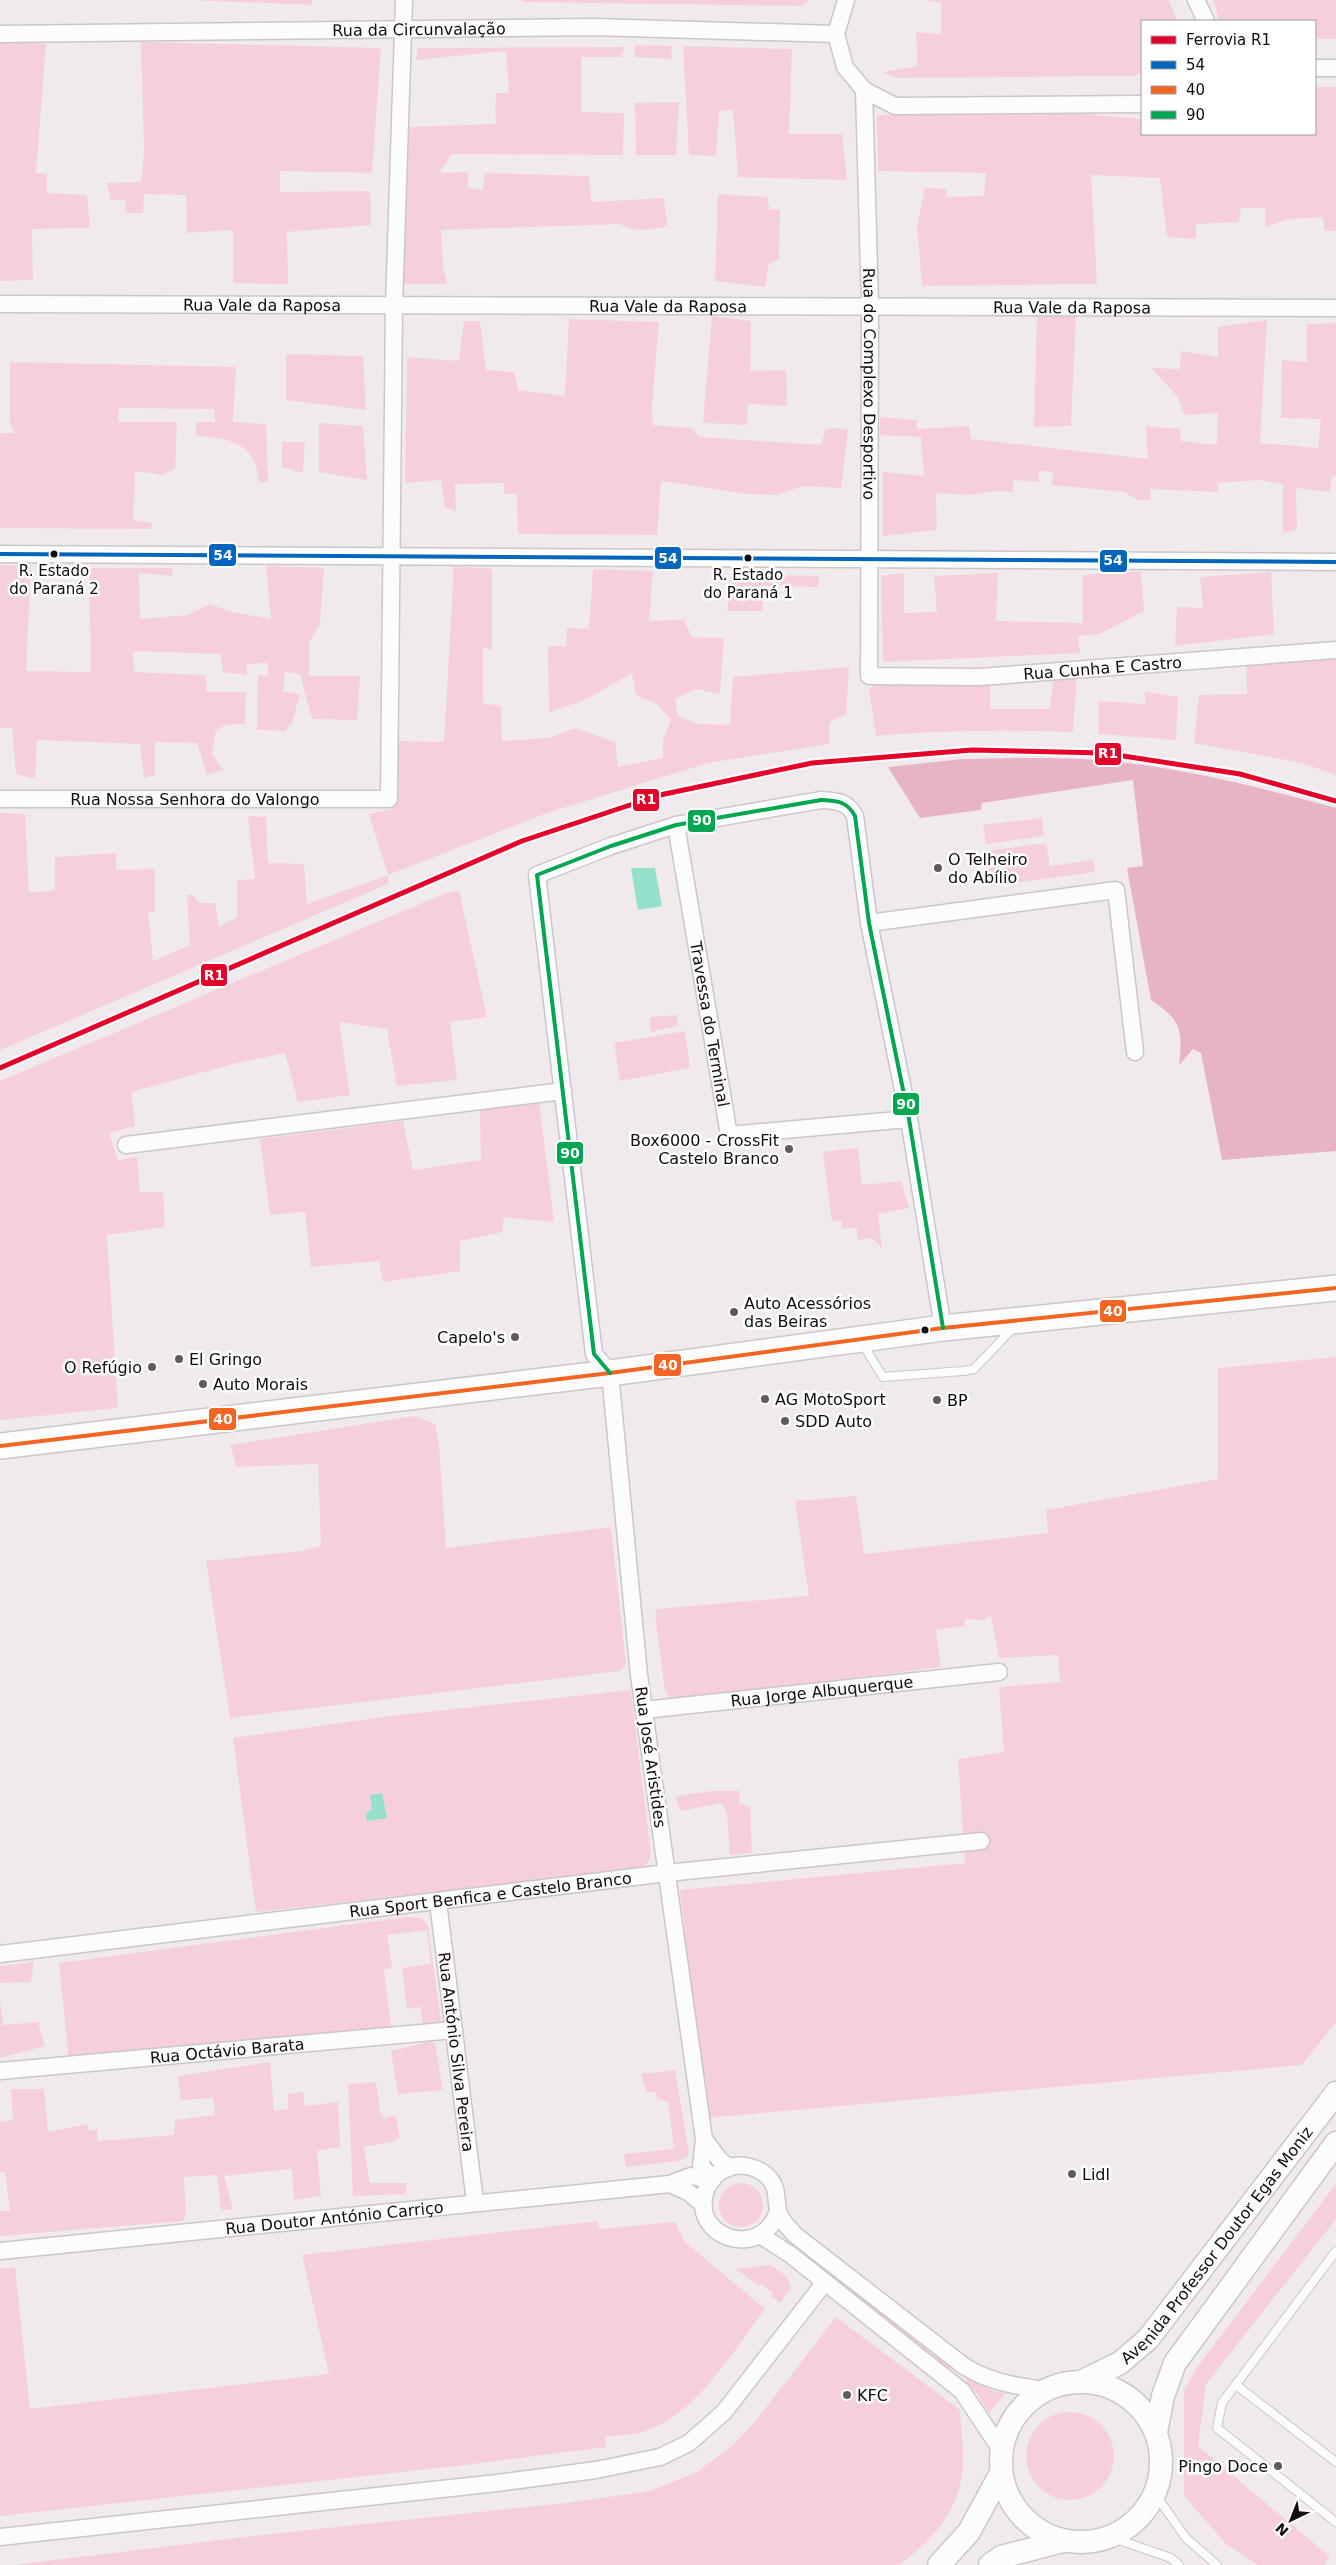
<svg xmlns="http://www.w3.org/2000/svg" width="1336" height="2565" viewBox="0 0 1336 2565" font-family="'DejaVu Sans',sans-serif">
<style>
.green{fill:#f5d0dc}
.forest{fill:#e7b4c5}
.water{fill:#95e0cc}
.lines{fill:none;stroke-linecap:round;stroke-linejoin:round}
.service-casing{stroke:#ccc6c8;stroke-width:10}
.minor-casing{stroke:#ccc6c8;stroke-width:19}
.secondary-casing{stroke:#ccc6c8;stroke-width:25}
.primary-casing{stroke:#ccc6c8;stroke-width:28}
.service{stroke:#fdfcfc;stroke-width:8}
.minor{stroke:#fdfcfc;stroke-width:16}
.secondary{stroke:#fdfcfc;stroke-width:22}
.primary{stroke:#fdfcfc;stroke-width:25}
.bus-1-casing{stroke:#fff;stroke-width:8}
.bus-2-casing{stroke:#fff;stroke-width:8}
.bus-3-casing{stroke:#fff;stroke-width:8}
.bus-1{stroke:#0065bd;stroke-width:4}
.bus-2{stroke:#f26522;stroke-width:4}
.bus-3{stroke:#00a651;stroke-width:4}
.rail-1-casing{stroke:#fff;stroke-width:9}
.rail-1{stroke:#e4002b;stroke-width:5}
.bus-dot{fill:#110d0e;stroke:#fff;stroke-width:2}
.poi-dot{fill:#5f5a5c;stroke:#fff;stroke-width:2}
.labels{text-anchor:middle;stroke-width:5;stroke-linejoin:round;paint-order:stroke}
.bus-label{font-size:15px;fill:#110d0e;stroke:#fff}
.street-label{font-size:16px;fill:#110d0e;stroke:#fff}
.poi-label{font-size:16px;fill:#110d0e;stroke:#fff;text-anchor:start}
.line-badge{stroke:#fff;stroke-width:2}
.badge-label{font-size:14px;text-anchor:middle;font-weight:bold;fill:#fff}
</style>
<rect width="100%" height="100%" fill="#f1eaec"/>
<!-- green -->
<path class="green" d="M192 0H312V5Z
M522 0H810L803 6 522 2Z
M923 0H1169L1177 21H1142V72L1134 76 896 78 883 72 918 66 916 32 941 34V2Z
M1214 0H1336V39H1315V21H1219Z
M0 41 46 44 36 173 47 174V193L87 195 90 228 32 229 33 280 0 281Z
M141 42 381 48 372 173 280 171V192L370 191 371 225 287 232 288 284 233 283V230L187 233 186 195 144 194 143 213H125L126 200H111L107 183 141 182 144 152Z
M635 45 672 46 671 59 634 57Z
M683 46 792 49 789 134H842L847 180 738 177 733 110 719 111 716 156 689 155Z
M625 47 621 57H581V112L624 113 623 155 452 154 439 173 468 172V188L483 190 485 173 589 176 591 202 664 198 667 226C651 230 635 233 620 224L441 230 443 268 447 284H404L406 127 497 124 495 112 496 93H509L506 51 416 60 418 48Z
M1315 87H1336V231H1324L1323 217 1289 219 1265 227V208H1241L1239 222 1196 224V239L1167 237 1160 178 1091 175 1097 284 922 286 917 226 925 188 947 189 946 197 984 196 986 173 878 171 877 115 1084 114 1142 119V134H1315Z
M679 102 676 155H636L635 103Z
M718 194 767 197 770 210 780 209 779 260 769 264 765 287 715 281Z
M1037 314 1076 315 1071 426 1034 427Z
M712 316 751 321 750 371 786 370 787 406 748 404 747 425 703 423Z
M569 319 659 322 652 407 653 425 691 428 700 437 821 445 825 430 837 428 848 430 841 488 803 486 776 495 748 494 661 481 657 535 518 534 517 494H505L503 483 455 484 456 511 445 507 441 480 405 483 407 357 459 361 464 321H480L486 370 514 372 518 390 565 396Z
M1267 320 1260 443 1318 448 1321 419 1281 418 1282 360 1307 362V324L1336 323V476H1332L1330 492 1296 488 1297 529 1283 533V484L1259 480 1217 483 1219 492 1150 489V500H1138L1124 492 1052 485 1053 472 1038 471 1039 482 1013 480V492L997 491 968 495 936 493 937 530 883 536V472L924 476 921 437 880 435V417L917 420V429L969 426 971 439 1148 459 1146 426 1180 429 1181 441 1217 445 1218 413 1184 415 1178 397 1151 368 1180 369 1181 351 1218 357V327Z
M286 354 363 356 366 410 286 400Z
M10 362 236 367 233 422 266 424 268 482H259C256 442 229 438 196 436V422H215L214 409 119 408 118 422H177L175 469 163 475 135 471 133 520 152 523 151 529 0 528V433H14L10 421Z
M319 423 363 426 367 480 319 472Z
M282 442H305L303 473 282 467Z
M0 565 31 566 26 671 91 672 89 568H173L172 576 139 573 140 619 188 615 210 604 228 611 271 619 266 566 324 568 320 624 309 643V676H360L357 720 312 719 300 674 285 672 283 692 300 694 292 723 285 731 257 730 258 675 268 676V663L247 664V675L223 672 220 654 133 651 134 672 205 675 207 692H246L245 724 226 725 216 730 212 753 223 770 207 775 197 743 155 742V775L144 778 140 744 37 740 35 779 16 774 12 728H0Z
M454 566 492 569V651L483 647V703L501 706 502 741 549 738 575 728 615 742 618 767 663 758V739L671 720 657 704 636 695 632 673 585 700 549 712 548 646H566L567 628 589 629 593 569 653 571 649 621 684 620 692 637 724 638 720 694 696 689 675 699 678 716 697 724 730 725 733 677 849 667 846 714 830 722 829 744 708 763 550 812 388 875V884L0 1050V813L25 814 29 893 55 890V857L116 853V870L155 869V912L148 911 153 961 190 945 187 895H193L199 903H215L219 927 237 917V880L255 879 248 816 266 817 268 863 304 864 307 904 388 875 369 814 393 809 397 791 398 741 444 742Z
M1141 571 1144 611 1099 634 1078 636 1080 653 883 662 881 576 904 573V613L937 612 934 576 998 573 996 621 1083 623V575Z
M1271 572 1274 634 1175 646 1177 607 1203 608 1200 577Z
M731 575 819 576 818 587 762 586 763 611H727Z
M1336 655V775L1302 763 1194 743 1199 695 1247 694 1246 664Z
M1077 674 1073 732C1007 730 942 730 876 736L869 690 880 681 990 683V709H1050L1054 675Z
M1145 692 1178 697 1176 740 1098 734 1099 701 1145 704Z
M1042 818 1044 836 986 844 983 825Z
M1046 843 1050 866 1093 860 1095 872 991 886 986 851Z
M459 891 487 1017 450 1022 457 1080 397 1086 387 1029 339 1022 350 1095 298 1102 285 1053 237 1063 131 1092 135 1126 109 1133 118 1160 137 1157 140 1192H163L165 1227 107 1235 118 1408 0 1420V1081L446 893Z
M677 1015 678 1026 651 1032 650 1017Z
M685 1031 690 1068 620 1081 614 1043Z
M539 1101 554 1222 504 1217 502 1232 460 1241V1271L383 1282 379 1261 311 1267 305 1212 270 1215 260 1139 403 1121 413 1170 481 1160 480 1110Z
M858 1148 862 1185 901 1181 909 1208 878 1214 882 1248 872 1238 858 1240 857 1228 842 1229 841 1220 832 1222 823 1152Z
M1336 1357V2022L1302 2065 706 2118 680 1890 965 1863 958 1759 1004 1752 999 1687 1060 1682 1058 1655 999 1658 991 1614 984 1620 965 1619V1626L936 1630 941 1667 677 1700 670 1698 665 1691 655 1615 657 1609 809 1596 795 1501 856 1496 864 1554 1048 1533 1046 1510 1218 1479V1368Z
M415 1416 435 1424 439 1445 446 1548 611 1527 626 1664 620 1671 612 1672 230 1718 206 1561 302 1551 321 1546 318 1464 237 1467 230 1445Z
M631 1690 651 1855 647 1864 639 1869 256 1912 233 1738 398 1715Z
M712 1791H740L739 1804 750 1806 752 1853 730 1855 727 1813 722 1803 680 1811 676 1796Z
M407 1917 421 1918 428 1926 441 2022 423 2024 421 2007 407 2009 402 1968 431 1964 427 1930 387 1935 392 1968 384 1970 391 2027 69 2062 59 1963Z
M34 1962 31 1982 0 1983V1966Z
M0 1999 3 2025 38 2022 45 2046 0 2058Z
M428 2042 435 2043 443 2090 398 2094 391 2051Z
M270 2062 274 2111 288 2109V2094L303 2092 305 2106 338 2102 340 2147 317 2151 321 2196 294 2200 292 2169 224 2176 233 2209 221 2211 217 2175 184 2177 186 2214 183 2221 0 2236V2211H10L5 2172H0V2122L13 2120 11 2089H44L48 2132 87 2124 89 2131 97 2129 98 2141 174 2135 175 2120 215 2115 213 2098 181 2100 178 2076Z
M675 2070 689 2153 686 2158 678 2161 626 2167 624 2154 674 2149 668 2102 658 2099 655 2092 647 2093 641 2074Z
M376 2082 380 2111 384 2119 395 2115 400 2137 392 2142 364 2147 370 2183H407L405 2194 353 2196 348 2084Z
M719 2205a22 22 0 1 1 44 0a22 22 0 1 1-44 0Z
M1336 2184V2219L1206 2384 1198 2446 1330 2557 1324 2565H1258L1226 2544 1184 2496V2391L1198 2366Z
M598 2221 599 2229 675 2222 685 2242 765 2309C733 2351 696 2416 643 2432 631 2435 617 2435 605 2437L606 2447 465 2465 0 2516V2269L15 2267 30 2409 329 2374 302 2255Z
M807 2254 953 2367 950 2370 804 2257Z
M770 2265C781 2272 789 2276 791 2289L780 2303 771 2296 773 2293 761 2284 759 2286 736 2269Z
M836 2317 960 2410C961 2429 964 2450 963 2468 959 2511 932 2541 899 2565H14L252 2536 565 2503 650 2491 697 2472 732 2446 754 2423Z
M968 2378 993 2391 1006 2393 989 2413 976 2392 965 2382Z
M1026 2456a44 44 0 1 1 88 0a44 44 0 1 1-88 0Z"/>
<!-- forest -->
<path class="forest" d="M963 759C1018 758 1073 756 1127 763 1197 771 1268 790 1336 808V1151L1222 1160 1201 1053 1193 1049 1179 1065C1183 1029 1181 1020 1151 1000L1127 868 1143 866 1133 780 982 803 981 810 920 818 888 767Z"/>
<!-- water -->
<path class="water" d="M631 868H655L662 906 638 910Z
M382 1793 387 1818 367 1821 366 1814 372 1809 370 1795Z"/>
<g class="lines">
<defs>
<path id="service" d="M862 1343 883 1377 963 1371 974 1369 1014 1327
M1336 2251 1222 2403 1217 2428 1336 2522
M1236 2385 1336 2462
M1155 2494 1186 2538 1217 2565
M1110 2537 1171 2558 1179 2565"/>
<g id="minor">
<path d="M846 0 836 34 845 67 864 90 895 106 1142 104"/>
<path d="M1196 0 1206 21"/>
<path id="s1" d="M0 34 594 27 836 34"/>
<path d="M1315 68H1336"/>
<path id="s2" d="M864 90 870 306 869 676 980 677 1336 650"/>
<path id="s3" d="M0 304 1336 308"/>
<path d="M0 554 1336 562"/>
<path id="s4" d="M0 799H389L394 306 404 0"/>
<path id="s5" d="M676 825 729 1135 909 1119"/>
<path d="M869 923 1116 890 1135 1052"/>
<path d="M126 1145 563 1091"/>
<path id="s6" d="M644 1710 999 1672"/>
<path id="s7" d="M438 1902 475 2202"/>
<path id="s8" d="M0 1954 667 1873 981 1841"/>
<path id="s9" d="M0 2071 454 2030"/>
<path d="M704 2139 719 2159 729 2168"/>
<path d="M713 2179 701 2166 704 2139 639 1675 610 1373 594 1354 537 875 611 846 676 825 821 800C837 801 847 801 855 816L869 923 909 1119 943 1328"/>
<path d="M670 2184 688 2192 704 2205"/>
<path d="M778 2211C761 2263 688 2236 706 2190 710 2180 717 2172 727 2168 740 2163 755 2166 766 2175 779 2187 775 2196 778 2210 779 2219 789 2228 795 2235L964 2366C989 2382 1016 2386 1044 2390"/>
<path d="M760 2235 791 2255 962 2391 1001 2450"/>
<path id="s10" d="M0 2251 670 2184 691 2176 712 2180"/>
<path d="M0 2537 497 2483 596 2470 660 2457 689 2443 724 2412 825 2282"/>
</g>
<g id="secondary">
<path id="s11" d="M1083 2381 1120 2363 1148 2339 1336 2093"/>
<circle cx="1081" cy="2462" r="80"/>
<path d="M1156 2432 1163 2396 1175 2363 1336 2143"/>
<path d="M939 2565 969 2532 1001 2473"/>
<path d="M990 2565 1001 2557 1063 2541"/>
</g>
<path id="primary" d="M0 1446 610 1373 943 1328 1336 1288"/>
</defs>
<!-- service casing -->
<use href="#service" class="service-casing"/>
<!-- minor casing -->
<use href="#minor" class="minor-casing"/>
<!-- secondary casing -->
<use href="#secondary" class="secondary-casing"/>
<!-- primary casing -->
<use href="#primary" class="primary-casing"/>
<!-- service -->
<use href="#service" class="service"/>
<!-- minor -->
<use href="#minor" class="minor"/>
<!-- secondary -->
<use href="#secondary" class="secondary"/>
<!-- primary -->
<use href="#primary" class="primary"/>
<defs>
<path id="bus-1" d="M0 554 1336 562"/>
<path id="bus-2" d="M0 1446 610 1373 943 1328 1336 1288"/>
<path id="bus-3" d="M610 1373 594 1354 537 875 611 846 676 825 821 800C837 801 847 801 855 816L869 923 909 1119 943 1328"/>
</defs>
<!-- bus-1 casing -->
<use href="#bus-1" class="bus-1-casing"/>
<!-- bus-2 casing -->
<use href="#bus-2" class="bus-2-casing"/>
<!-- bus-3 casing -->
<use href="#bus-3" class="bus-3-casing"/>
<!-- bus-1 -->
<use href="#bus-1" class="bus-1"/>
<!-- bus-2 -->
<use href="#bus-2" class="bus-2"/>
<!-- bus-3 -->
<use href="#bus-3" class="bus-3"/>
<defs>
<path id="rail-1" d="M0 1068 522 841 660 795 812 763 972 750 1104 753 1240 774 1336 801"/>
</defs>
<!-- rail-1 casing -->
<use href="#rail-1" class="rail-1-casing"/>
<!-- rail-1 -->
<use href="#rail-1" class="rail-1"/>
</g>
<!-- markers -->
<g class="bus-dot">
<circle cx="54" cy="554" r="4.5"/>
<circle cx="748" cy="558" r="4.5"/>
<circle cx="925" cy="1330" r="4.5"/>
</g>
<g class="poi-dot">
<circle cx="938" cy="868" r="5"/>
<circle cx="789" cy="1149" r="5"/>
<circle cx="734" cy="1312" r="5"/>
<circle cx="515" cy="1337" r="5"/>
<circle cx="179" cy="1359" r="5"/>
<circle cx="152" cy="1367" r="5"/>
<circle cx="203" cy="1384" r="5"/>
<circle cx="765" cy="1399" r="5"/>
<circle cx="937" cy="1400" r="5"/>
<circle cx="785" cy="1421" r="5"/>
<circle cx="1072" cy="2174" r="5"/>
<circle cx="847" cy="2395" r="5"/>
<circle cx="1278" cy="2466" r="5"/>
</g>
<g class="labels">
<!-- bus labels -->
<g class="bus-label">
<text x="54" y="576">R. Estado<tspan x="54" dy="18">do Paraná 2</tspan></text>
<text x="748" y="580">R. Estado<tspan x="748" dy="18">do Paraná 1</tspan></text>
</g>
<!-- street labels -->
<g class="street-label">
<text dy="6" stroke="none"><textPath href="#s1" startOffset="419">Rua da Circunvalação</textPath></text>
<text dy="6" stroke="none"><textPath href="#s3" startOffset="262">Rua Vale da Raposa</textPath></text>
<text dy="6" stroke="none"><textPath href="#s3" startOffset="668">Rua Vale da Raposa</textPath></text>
<text dy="6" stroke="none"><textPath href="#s3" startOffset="1072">Rua Vale da Raposa</textPath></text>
<text dy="6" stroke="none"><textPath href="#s2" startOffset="294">Rua do Complexo Desportivo</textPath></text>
<text dy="6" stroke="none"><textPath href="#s2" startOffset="820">Rua Cunha E Castro</textPath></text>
<text dy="6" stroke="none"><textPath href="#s4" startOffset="195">Rua Nossa Senhora do Valongo</textPath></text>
<text dy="6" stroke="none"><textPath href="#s5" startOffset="202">Travessa do Terminal</textPath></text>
<text dy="6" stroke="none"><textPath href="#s6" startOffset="179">Rua Jorge Albuquerque</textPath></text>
<text transform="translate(651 1757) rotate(82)" y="6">Rua José Aristides</text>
<text dy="6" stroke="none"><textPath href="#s8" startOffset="494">Rua Sport Benfica e Castelo Branco</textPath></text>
<text dy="6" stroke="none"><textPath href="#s9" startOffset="228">Rua Octávio Barata</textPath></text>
<text dy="6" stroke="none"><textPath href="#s7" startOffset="151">Rua António Silva Pereira</textPath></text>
<text dy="6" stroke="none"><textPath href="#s10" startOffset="336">Rua Doutor António Carriço</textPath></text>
<text dy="6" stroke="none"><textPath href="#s11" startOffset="194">Avenida Professor Doutor Egas Moniz</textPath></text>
</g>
<!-- poi labels -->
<g class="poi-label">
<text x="948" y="865">O Telheiro<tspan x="948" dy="18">do Abílio</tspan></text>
<text x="779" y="1146" text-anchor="end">Box6000 - CrossFit<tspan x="779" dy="18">Castelo Branco</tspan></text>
<text x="744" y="1309">Auto Acessórios<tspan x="744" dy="18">das Beiras</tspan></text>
<text x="505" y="1343" text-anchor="end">Capelo's</text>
<text x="189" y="1365">El Gringo</text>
<text x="142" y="1373" text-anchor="end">O Refúgio</text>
<text x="213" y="1390">Auto Morais</text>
<text x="775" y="1405">AG MotoSport</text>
<text x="947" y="1406">BP</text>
<text x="795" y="1427">SDD Auto</text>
<text x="1082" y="2180">Lidl</text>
<text x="857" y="2401">KFC</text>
<text x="1268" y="2472" text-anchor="end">Pingo Doce</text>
</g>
</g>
<g class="line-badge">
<rect x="208" y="543" width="29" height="24" rx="5" fill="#0065bd"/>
<rect x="654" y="546" width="28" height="24" rx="5" fill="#0065bd"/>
<rect x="1099" y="549" width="29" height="24" rx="5" fill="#0065bd"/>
<rect x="1094" y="742" width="28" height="24" rx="5" fill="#e4002b"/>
<rect x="632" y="788" width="28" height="24" rx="5" fill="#e4002b"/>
<rect x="687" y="809" width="29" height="24" rx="5" fill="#00a651"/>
<rect x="200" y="963" width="28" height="24" rx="5" fill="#e4002b"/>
<rect x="892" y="1092" width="28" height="24" rx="5" fill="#00a651"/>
<rect x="556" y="1141" width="28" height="24" rx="5" fill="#00a651"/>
<rect x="1099" y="1299" width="28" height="24" rx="5" fill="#f26522"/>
<rect x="653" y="1353" width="29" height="24" rx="5" fill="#f26522"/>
<rect x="208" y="1407" width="29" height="24" rx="5" fill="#f26522"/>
</g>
<g class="badge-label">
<text x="223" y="560">54</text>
<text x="668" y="563">54</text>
<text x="1113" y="565">54</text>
<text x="1108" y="758">R1</text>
<text x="646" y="804">R1</text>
<text x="702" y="825">90</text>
<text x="214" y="980">R1</text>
<text x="906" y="1109">90</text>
<text x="570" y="1158">90</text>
<text x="1113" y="1316">40</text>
<text x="668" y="1370">40</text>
<text x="223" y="1424">40</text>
</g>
<!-- legend -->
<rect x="1141" y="20" width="175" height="115" fill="#ffffff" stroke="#a09e9f"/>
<rect x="1151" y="36" width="25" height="8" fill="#e4002b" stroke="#a09e9f"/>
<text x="1186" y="45" font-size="15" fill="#110d0e">Ferrovia R1</text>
<rect x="1151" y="61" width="25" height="8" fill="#0065bd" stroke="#a09e9f"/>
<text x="1186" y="70" font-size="15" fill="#110d0e">54</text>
<rect x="1151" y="86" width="25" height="8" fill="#f26522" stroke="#a09e9f"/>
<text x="1186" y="95" font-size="15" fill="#110d0e">40</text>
<rect x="1151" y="111" width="25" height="8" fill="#00a651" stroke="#a09e9f"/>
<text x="1186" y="120" font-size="15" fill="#110d0e">90</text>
<!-- north arrow -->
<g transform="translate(1291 2520) rotate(223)" stroke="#ffffff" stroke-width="4" paint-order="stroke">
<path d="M0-4L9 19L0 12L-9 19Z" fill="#110d0e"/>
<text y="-8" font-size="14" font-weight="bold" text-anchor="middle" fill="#110d0e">N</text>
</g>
</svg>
